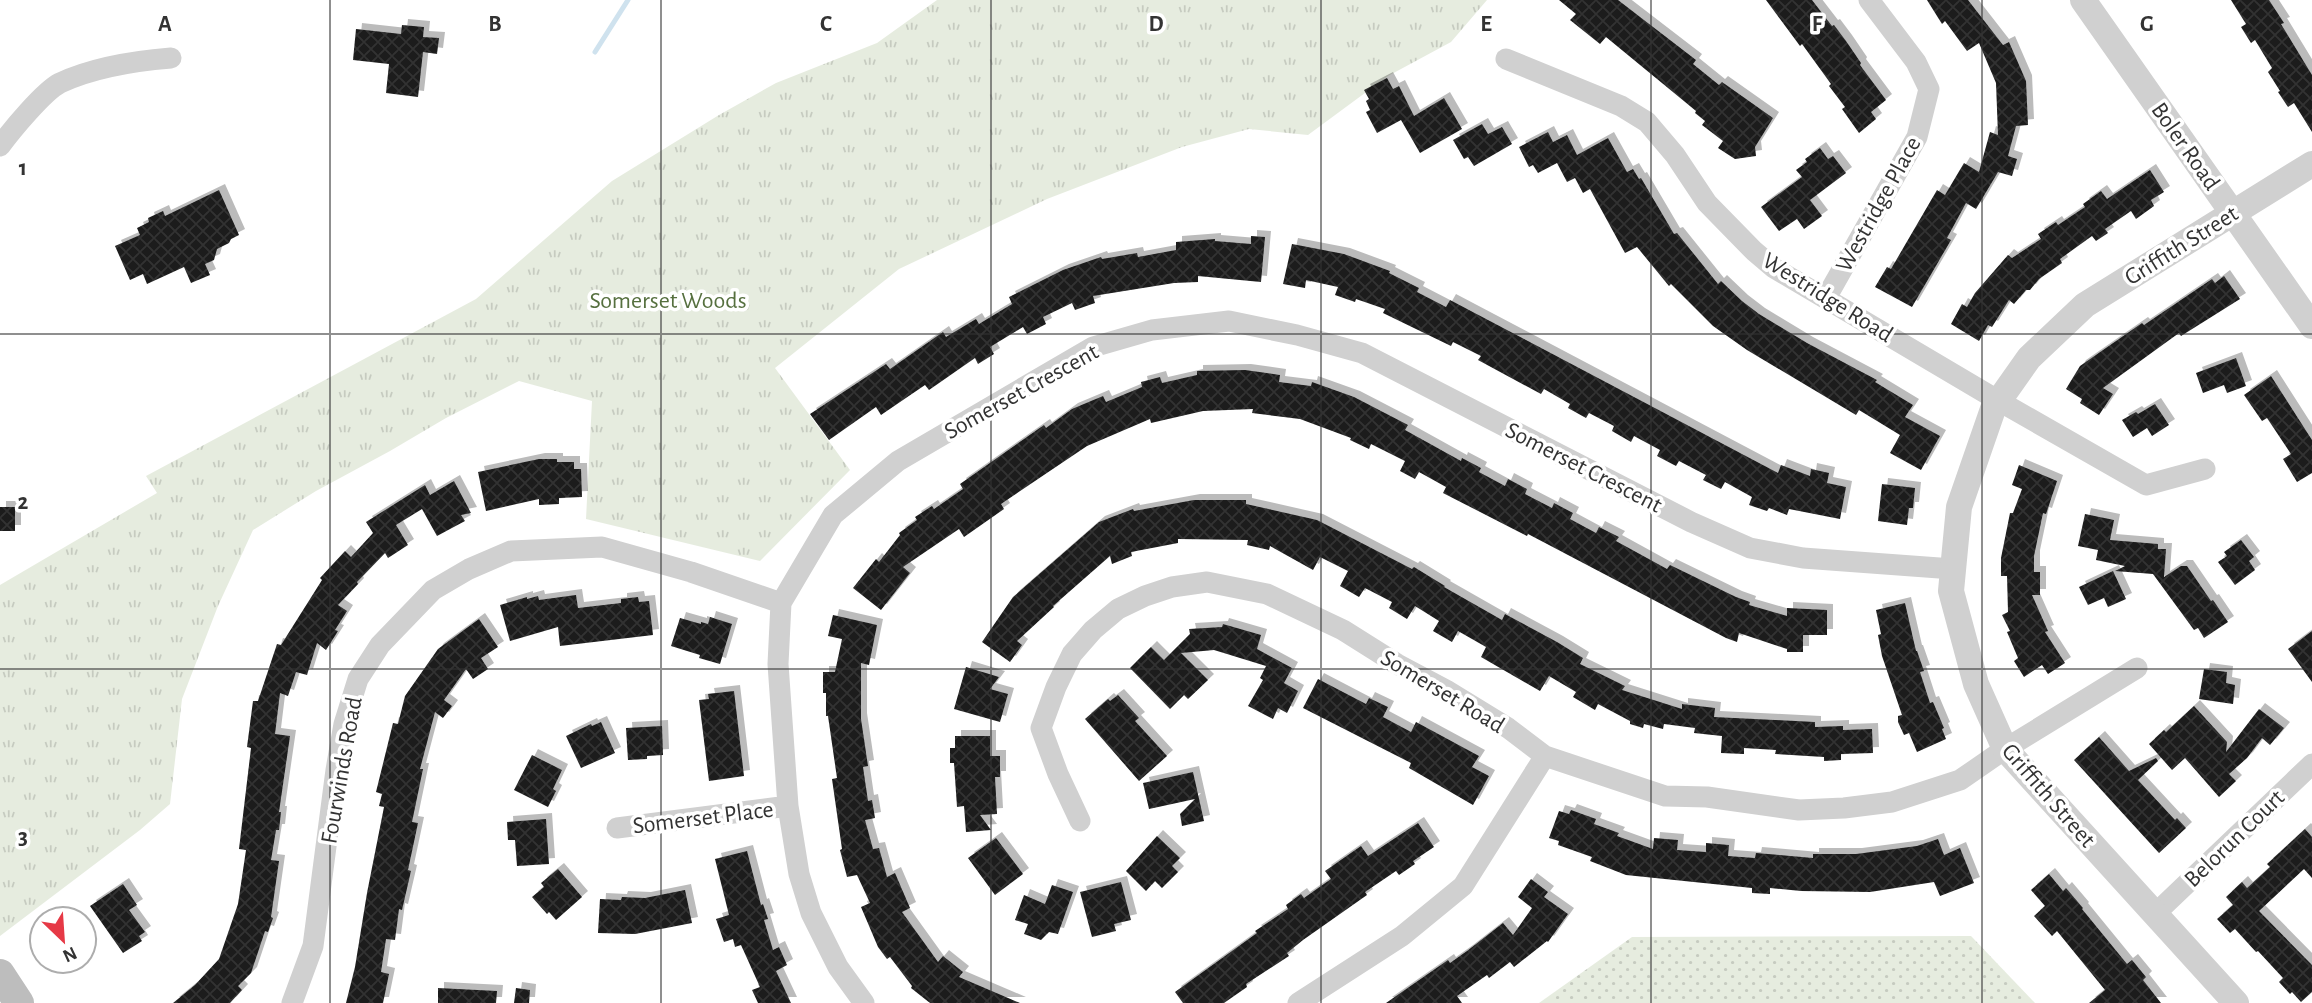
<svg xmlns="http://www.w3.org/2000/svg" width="2312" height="1003" viewBox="0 0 2312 1003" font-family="'Alegreya Sans',sans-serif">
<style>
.grass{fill:url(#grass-dots)}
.park{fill:url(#park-tufts)}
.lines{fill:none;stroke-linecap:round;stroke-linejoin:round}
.stream{stroke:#cfe2ee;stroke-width:5}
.building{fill:url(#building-cross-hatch);filter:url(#shadow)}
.minor{stroke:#d0d0d0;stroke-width:21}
.tertiary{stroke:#d0d0d0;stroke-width:26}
.secondary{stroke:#bdbdbd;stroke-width:30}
.grid{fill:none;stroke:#333;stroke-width:2;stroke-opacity:0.55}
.labels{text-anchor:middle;stroke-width:7;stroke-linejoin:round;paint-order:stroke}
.street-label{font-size:24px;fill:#333;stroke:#fff}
.park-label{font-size:24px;fill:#56703f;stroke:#fff}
.grid-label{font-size:23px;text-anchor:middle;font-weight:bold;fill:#333;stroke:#fff;stroke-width:7;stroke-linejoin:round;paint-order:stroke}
</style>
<defs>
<pattern id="grass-dots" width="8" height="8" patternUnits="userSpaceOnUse" patternTransform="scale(1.75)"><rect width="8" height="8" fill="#e6ecdf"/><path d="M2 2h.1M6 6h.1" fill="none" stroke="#c6cbc0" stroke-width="1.8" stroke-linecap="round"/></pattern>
<pattern id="park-tufts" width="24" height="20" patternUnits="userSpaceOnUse" patternTransform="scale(1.75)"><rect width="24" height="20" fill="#e6ecdf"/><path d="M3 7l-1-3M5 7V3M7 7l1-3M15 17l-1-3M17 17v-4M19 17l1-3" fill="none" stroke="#c6cbc0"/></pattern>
<pattern id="building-cross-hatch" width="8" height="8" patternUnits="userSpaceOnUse" patternTransform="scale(1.75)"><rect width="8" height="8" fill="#1a1a1a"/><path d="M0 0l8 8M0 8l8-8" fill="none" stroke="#333"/></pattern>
<filter id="shadow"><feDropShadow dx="6" dy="-6" stdDeviation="0" flood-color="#0004"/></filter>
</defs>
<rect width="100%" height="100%" fill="#fff"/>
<!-- grass -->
<path class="grass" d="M1971 936 2035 1003H1539L1632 937Z"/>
<!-- park -->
<path class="park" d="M937 0H1487L1451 42 1388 76 1308 135 1249 129 1182 147 1047 199 899 269 775 368 850 470 760 561 586 519 592 401 519 381 446 418 390 451 316 491 253 530 218 606 182 699 170 804 140 830 0 936V585L157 493 146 476 476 299 612 181 719 115 776 83 877 43Z"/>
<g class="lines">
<!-- stream -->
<path class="stream" d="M595 52 628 0"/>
</g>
<!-- building -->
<path class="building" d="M1559 0H1618L1696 60 1693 64 1719 85 1722 82 1773 118 1755 147 1756 156 1735 159 1718 148 1723 141 1702 125 1705 121 1695 113 1696 111 1606 37 1600 44 1570 20 1576 14Z
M1766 0H1812L1832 26 1834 25 1846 41 1861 63 1860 65 1886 100 1871 112 1876 119 1859 133 1842 109 1845 107 1829 86 1831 84 1802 44 1800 46Z
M1927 0H1968L2003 45 2009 42 2026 81 2028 125 2016 126 2008 156 2017 159 2012 176 1998 172 1976 209 1966 203 1947 238 1951 240 1912 307 1875 287 1887 267 1891 269 1937 190 1945 195 1964 163 1979 172 1990 132 1998 135 1996 83 1979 43 1967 51 1945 21 1942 24Z
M2231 0H2269L2284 23 2281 24 2312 75V132L2294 103 2288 107 2278 92 2280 91 2268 72 2272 68 2255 40 2251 43 2241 27 2246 24Z
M402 25 424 27 423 37 439 38 437 54 423 52 418 97 386 93 389 64 353 60 356 29 401 34Z
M1387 78 1393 89 1399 86 1414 116 1444 98 1462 129 1420 153 1401 120 1377 133 1366 112 1370 110 1366 101 1369 99 1364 90Z
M1482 124 1488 134 1502 127 1512 144 1474 166 1468 157 1464 159 1453 140Z
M1548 132 1553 142 1567 135 1577 155 1608 138 1627 172 1633 169 1639 179 1641 178 1674 234 1677 233 1718 284 1721 281 1742 301 1759 314 1807 343 1877 380 1875 382 1913 405 1905 417 1940 436 1921 470 1890 453 1900 435 1859 410 1856 415 1747 350 1713 326 1671 284 1669 286 1637 247 1625 253 1590 189 1583 193 1575 178 1567 182 1557 163 1538 173 1533 165 1529 167 1519 147Z
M1820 148 1828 159 1833 156 1846 173 1810 200 1822 216 1804 229 1797 219 1779 231 1761 207 1802 177 1796 170 1807 162 1805 159Z
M2150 170 2164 192 2151 200 2154 206 2136 219 2131 211 2105 229 2108 233 2096 241 2092 236 2060 259 2062 263 2039 279 2030 290H2026L2014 304 2009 300 1992 327 1988 325 1979 341 1951 324 1962 304 1967 307 1975 293 2008 255 2012 258 2041 239 2038 234 2056 222 2058 225 2085 207 2083 204 2101 191 2107 199Z
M219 190 239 235 231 239 229 243 217 249 214 260 205 264 210 275 191 283 184 267 147 284 143 274 130 280 115 246 140 235 137 228 149 222 148 218 163 211 165 216Z
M1251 236 1265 237 1261 282 1198 276V282L1174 283 1093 296 1095 303 1075 310 1072 303 1043 317 1046 324 1027 334 1023 327 990 347 994 354 978 364 975 358 929 390 925 385 881 415 876 407 829 440 810 414 886 364 890 369 943 332 946 337 976 319 979 324 1012 304 1009 297 1063 270 1101 257 1102 259 1137 253 1138 257 1176 250V242L1215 239V241L1251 244Z
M1292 244 1344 254 1390 271 1389 273 1419 288 1417 292 1446 307 1450 300 1778 473 1781 465 1810 476 1811 469 1829 473 1827 483 1846 487 1840 519 1789 509 1787 515 1769 508 1767 511 1749 505 1752 497 1725 482 1721 489 1703 480 1706 475 1679 461 1676 466 1657 456 1660 450 1634 436 1631 442 1612 431 1614 426 1589 413 1586 418 1568 408 1570 404 1544 389 1541 394 1478 360 1481 356 1453 342 1451 346 1383 313 1385 309 1356 299 1355 302 1335 295 1338 287 1306 280 1305 288 1283 284Z
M2224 276 2240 299 2181 336 2179 333 2103 388 2113 394 2099 415 2080 403 2082 399 2066 389 2080 366 2142 323 2144 325 2212 279 2215 283Z
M2236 358 2246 386 2227 393 2224 385 2203 393 2196 373Z
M1245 370 1280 375 1279 382 1311 386 1312 382 1354 397 1408 425 1405 430 1461 461 1462 458 1481 468 1479 472 1505 486 1508 479 1527 489 1525 494 1552 508 1554 503 1573 513 1570 519 1596 533 1599 527 1619 537 1616 541 1667 569 1670 565 1736 597 1750 602 1749 605 1787 616V608L1827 610V635H1803V652H1787V649L1739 633 1737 642 1726 638 1528 534 1527 536 1443 493 1446 487 1419 472 1415 479 1400 471 1405 461 1371 444 1369 449 1350 440 1351 438 1300 419 1252 413 1253 409 1203 411 1151 423 1150 419 1087 446 1001 504 1004 509 964 537 959 529 903 567 910 573 881 610 853 588 876 559 879 562 900 535 899 533 917 520 915 517 932 506 934 509 963 489 960 484 1044 425 1046 428 1072 409 1103 396 1106 402 1142 387 1141 382 1160 377 1162 383 1197 375V371Z
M2271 376 2312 440V473L2297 482 2283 459 2291 454 2267 418 2262 421 2244 395Z
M2155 404 2169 425 2152 436 2147 428 2133 437 2122 420 2136 412 2138 414Z
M539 459H557V462H574V469H581L582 497 559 498V504L539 505V499L486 511 478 472Z
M2019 465 2057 481 2046 514 2043 513 2034 556V572H2040V595H2032L2048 631 2045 632 2065 663 2048 674 2042 665 2024 677 2014 661 2018 658 2007 632 2010 631 2002 615 2008 612 2007 576H2001V558L2010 513H2013L2022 489 2012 485Z
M454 481 471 513 461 515 465 521 437 536 422 509 396 525 408 545 388 558 385 553 357 582 358 584 338 605 347 611 335 630 338 631 326 650 317 643 307 675 296 672 288 696 280 693 275 734 290 736 279 812H281L279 830H276L271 860 279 861 271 917 273 918 268 932 265 931 251 973 238 986 242 990 230 1003H173L195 985 219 959 238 904 246 850 239 849 251 748 247 747 253 701H258L277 644 281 645 322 580 320 578 345 551 351 557 373 533 366 522 425 485 430 495Z
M1882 484 1915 488 1913 508H1909L1907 525 1878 521Z
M1194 500H1246V504L1317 520 1412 569 1414 567 1445 586 1444 587 1502 620 1505 614 1557 642 1583 658 1580 664 1625 686 1622 690 1682 709V704L1715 708 1714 717 1815 722V727L1843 726V730L1872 729 1873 753 1841 754V760L1824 761V757L1775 754 1776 750 1744 748V754L1721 753 1722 736 1694 733 1695 728 1664 724 1663 729 1644 724 1643 728 1630 724V721L1598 704 1595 710 1573 697 1576 692 1549 676 1540 691 1481 657 1486 647 1458 631 1452 642 1433 631 1439 621 1415 606 1407 619 1389 608 1392 602 1365 588 1359 597 1340 586 1348 571 1320 557 1313 570 1270 546 1269 550 1247 545 1248 540 1178 539V543L1131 552 1132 556 1112 564 1110 556 1053 606 1054 607 1017 641 1022 645 1010 662 982 642 1013 597 1099 522 1133 509 1134 511Z
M0 507H15V531H0Z
M2085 514 2114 520 2110 540 2158 544V549H2166L2164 577 2181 566H2187L2211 601 2213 600 2228 622 2204 638 2198 628 2194 630 2153 574 2115 571 2125 566 2096 560 2098 550 2078 546Z
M2241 540 2254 557 2249 561 2255 570 2235 585 2218 562 2227 556 2224 552Z
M2113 571 2126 599 2108 607 2104 598 2088 605 2079 587Z
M576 595 578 608 621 603V599L638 597 639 602 649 601 653 635 560 646 558 627 510 641 500 605 527 597V599L538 596 539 600Z
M1905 603 1916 651H1917L1924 671 1920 672 1930 703 1933 702 1944 728 1942 729 1946 739 1917 752 1909 733 1904 735 1898 722V716L1902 715 1882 656 1878 635 1881 634 1876 610Z
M833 615 877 625 869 665 861 663V719L868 766 863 767 868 801 872 800 875 818 865 820 873 849 879 848 887 877 895 873 910 908 902 912 938 962 943 956 963 972 959 977 1020 1003H930L911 988 912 986 890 957 887 959 878 947 861 907 870 903 857 875 847 877 840 850 842 849 832 779 837 778 828 716H826V693H823V672H835L842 639 828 636Z
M710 617 732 624 720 664 699 658 700 655 671 646 680 618 701 624V622L708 624Z
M479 619 498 647 481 658 488 669 473 679 466 669 444 700 452 706 443 718 435 712 420 769H423L412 822 418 823 408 870 411 871 402 910 399 909 395 940 386 939 381 972 389 974 383 1003H346L355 967 367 893 384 807 379 806 382 794 376 792 393 723 398 724 405 696 438 649Z
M1223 624 1261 635 1257 649 1292 668 1284 683 1298 691 1287 713 1278 708 1273 719 1248 706 1263 680 1260 678 1266 666 1214 650 1181 653 1208 680 1188 699 1184 695 1170 709 1130 668 1151 647 1164 660 1190 634 1189 629 1222 627Z
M2312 631V682L2288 649Z
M966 667 999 677 990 689 1008 694 1000 722 954 709Z
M2204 669 2227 672 2226 683 2235 685 2233 704 2199 699Z
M1318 679 1366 704 1369 698 1388 707 1383 717 1411 732 1416 722 1479 756 1472 767 1489 776 1473 805 1409 768 1411 763 1303 708Z
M734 691 744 776 709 781 699 700 709 699 708 694Z
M1118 695 1139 718 1135 721 1167 756 1139 781 1085 719 1108 699 1110 701Z
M2194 706 2227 742 2226 752 2259 709 2284 728 2270 745 2262 738 2247 758 2229 774 2236 781 2219 797 2185 758 2172 770 2149 744 2164 730 2166 732Z
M601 722 615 753 581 768 566 736 591 724 592 726Z
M662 726 663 755 647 756V759L628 760 626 728Z
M955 736H990V756H1000V777H995L997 814 980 815 991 830 966 832 964 806 957 807 954 763H950V748H955Z
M2099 737 2129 771 2156 758 2158 761 2138 780 2175 820 2177 818 2186 828 2159 853 2074 760Z
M532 755 562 770 553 789 556 791 548 807 514 790Z
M1193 772 1204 821 1182 826 1180 814 1195 799 1149 809 1143 783Z
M1571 810 1596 819 1594 824 1619 833 1617 836 1653 849 1654 838 1678 840 1677 850 1706 852V843L1729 845 1728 856 1755 858 1756 853 1813 858V854H1856L1917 846 1938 839 1944 855 1960 848 1974 883 1940 896 1934 882 1870 892 1801 891 1770 888V894L1752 893V888L1626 875 1590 861 1592 857 1558 845 1559 841 1549 838 1559 811 1569 814Z
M546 819 549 864 517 866 515 840H508L507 822Z
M1418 823 1434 847 1413 861 1415 864 1399 875 1396 871 1365 892 1367 895 1303 940 1287 953 1289 956 1246 984 1247 987 1224 1003H1183L1175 992 1257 933 1255 931 1288 909 1286 905 1301 894 1304 898 1331 879 1325 871 1361 846 1368 856Z
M2305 829 2312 837V878L2304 869 2259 911 2312 965V992L2301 1002 2292 992 2290 994 2279 982 2283 978 2258 951 2256 952 2235 929 2230 933 2217 919 2233 905 2226 897 2242 882 2247 888 2270 867 2267 864Z
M1157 836 1180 858 1172 866 1178 872 1162 888 1155 881 1146 891 1126 871Z
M996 838 1023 874 995 895 968 858Z
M747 851 761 905 763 904 768 919 764 920 773 950 779 947 787 965 776 971 791 1003H758L752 990 760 987 741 945 735 947 733 939 724 942 716 919 729 915 715 859Z
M558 869 582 897 556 920 549 912 547 914 532 897 544 887 541 883Z
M2049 874 2063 891 2066 888 2083 908 2082 909 2127 964 2132 960 2146 977 2143 980 2161 1003H2089L2105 990 2057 931 2052 936 2034 916 2045 906 2031 890Z
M1531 879 1548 892 1544 897 1568 914 1548 942 1547 941 1514 967 1510 962 1489 978 1487 975 1457 996 1462 1003H1386L1448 960 1450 963 1467 951 1503 923 1513 935 1532 908 1518 897Z
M1121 882 1131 920 1114 924 1116 931 1092 937 1080 892Z
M123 884 137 905 129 910 145 932 139 936 142 941 123 953 90 906Z
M1052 885 1073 892 1058 934 1049 932 1041 940 1024 934 1028 924 1015 920 1024 895 1045 904Z
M685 890 692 923 635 934 598 933 600 899 621 900 622 897 645 898Z
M438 988 497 991 496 1003H438Z
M516 988 530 990 529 1003H514Z"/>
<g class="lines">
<!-- minor -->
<path class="minor" d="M1506 59 1621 106 1647 122 1675 155 1707 203 1754 251 1774 268 1999 401 2146 485 2205 469
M0 146C11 131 44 91 60 83 94 67 134 61 171 58
M1826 298 1917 137 1929 89 1916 62 1869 0
M1080 821 1058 774 1041 728 1056 687 1072 654 1093 630 1118 609 1145 596 1172 587 1207 582 1267 594 1343 630 1397 664 1446 690 1508 728 1545 756 1665 796 1707 797 1799 810 1844 808 1892 802 1960 780 2005 749 2137 668
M617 828 788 806
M2156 913 2312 764
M292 1003 313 946 336 770 344 724 358 679 380 645 433 590 469 569 511 551 602 547 691 572 781 603
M864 1003 838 967 811 913 799 874 788 806 778 664 781 603 833 515 898 461 1093 347 1152 330 1229 321 1297 335 1362 353 1691 522 1750 548 1803 558 1953 569
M1298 1003 1402 936 1463 886 1545 756"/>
<!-- tertiary -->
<path class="tertiary" d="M2083 0 2312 326
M2236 1003 2005 749 1976 684 1951 591 1959 507 1993 409 2029 358 2085 305 2312 164"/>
<!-- secondary -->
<path class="secondary" d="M0 974 19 1003"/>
</g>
<!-- grid -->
<path class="grid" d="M330 0V1003M661 0V1003M991 0V1003M1321 0V1003M1651 0V1003M1982 0V1003M0 334H2312M0 669H2312"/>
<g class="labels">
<!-- street labels -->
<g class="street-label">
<text transform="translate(2186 146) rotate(55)" y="8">Boler Road</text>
<text transform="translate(1878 204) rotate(-61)" y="8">Westridge Place</text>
<text transform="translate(2181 245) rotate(-32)" y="8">Griffith Street</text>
<text transform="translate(1828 297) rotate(32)" y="8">Westridge Road</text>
<text transform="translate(1021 391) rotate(-29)" y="8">Somerset Crescent</text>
<text transform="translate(1584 467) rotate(27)" y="8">Somerset Crescent</text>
<text transform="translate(1443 691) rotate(31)" y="8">Somerset Road</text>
<text transform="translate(341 770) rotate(-80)" y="8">Fourwinds Road</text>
<text transform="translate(2049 795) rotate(49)" y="8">Griffith Street</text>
<text transform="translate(703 817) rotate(-7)" y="8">Somerset Place</text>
<text transform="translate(2234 838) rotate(-44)" y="8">Belorun Court</text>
</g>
<!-- park labels -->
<g class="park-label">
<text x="668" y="308">Somerset Woods</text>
</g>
</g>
<g class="grid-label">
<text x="165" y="31">A</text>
<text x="495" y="31">B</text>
<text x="826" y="31">C</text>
<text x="1156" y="31">D</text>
<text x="1486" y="31">E</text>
<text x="1817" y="31">F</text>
<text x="2147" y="31">G</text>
<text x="23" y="175">1</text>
<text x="23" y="509">2</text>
<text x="23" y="844">3</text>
</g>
<!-- north arrow -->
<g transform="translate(63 940) rotate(155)"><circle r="33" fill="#ffffff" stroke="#adadad" stroke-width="2"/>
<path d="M0-5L12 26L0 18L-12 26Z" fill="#e63946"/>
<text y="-10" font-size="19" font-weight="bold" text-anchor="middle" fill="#333333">N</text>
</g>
</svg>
